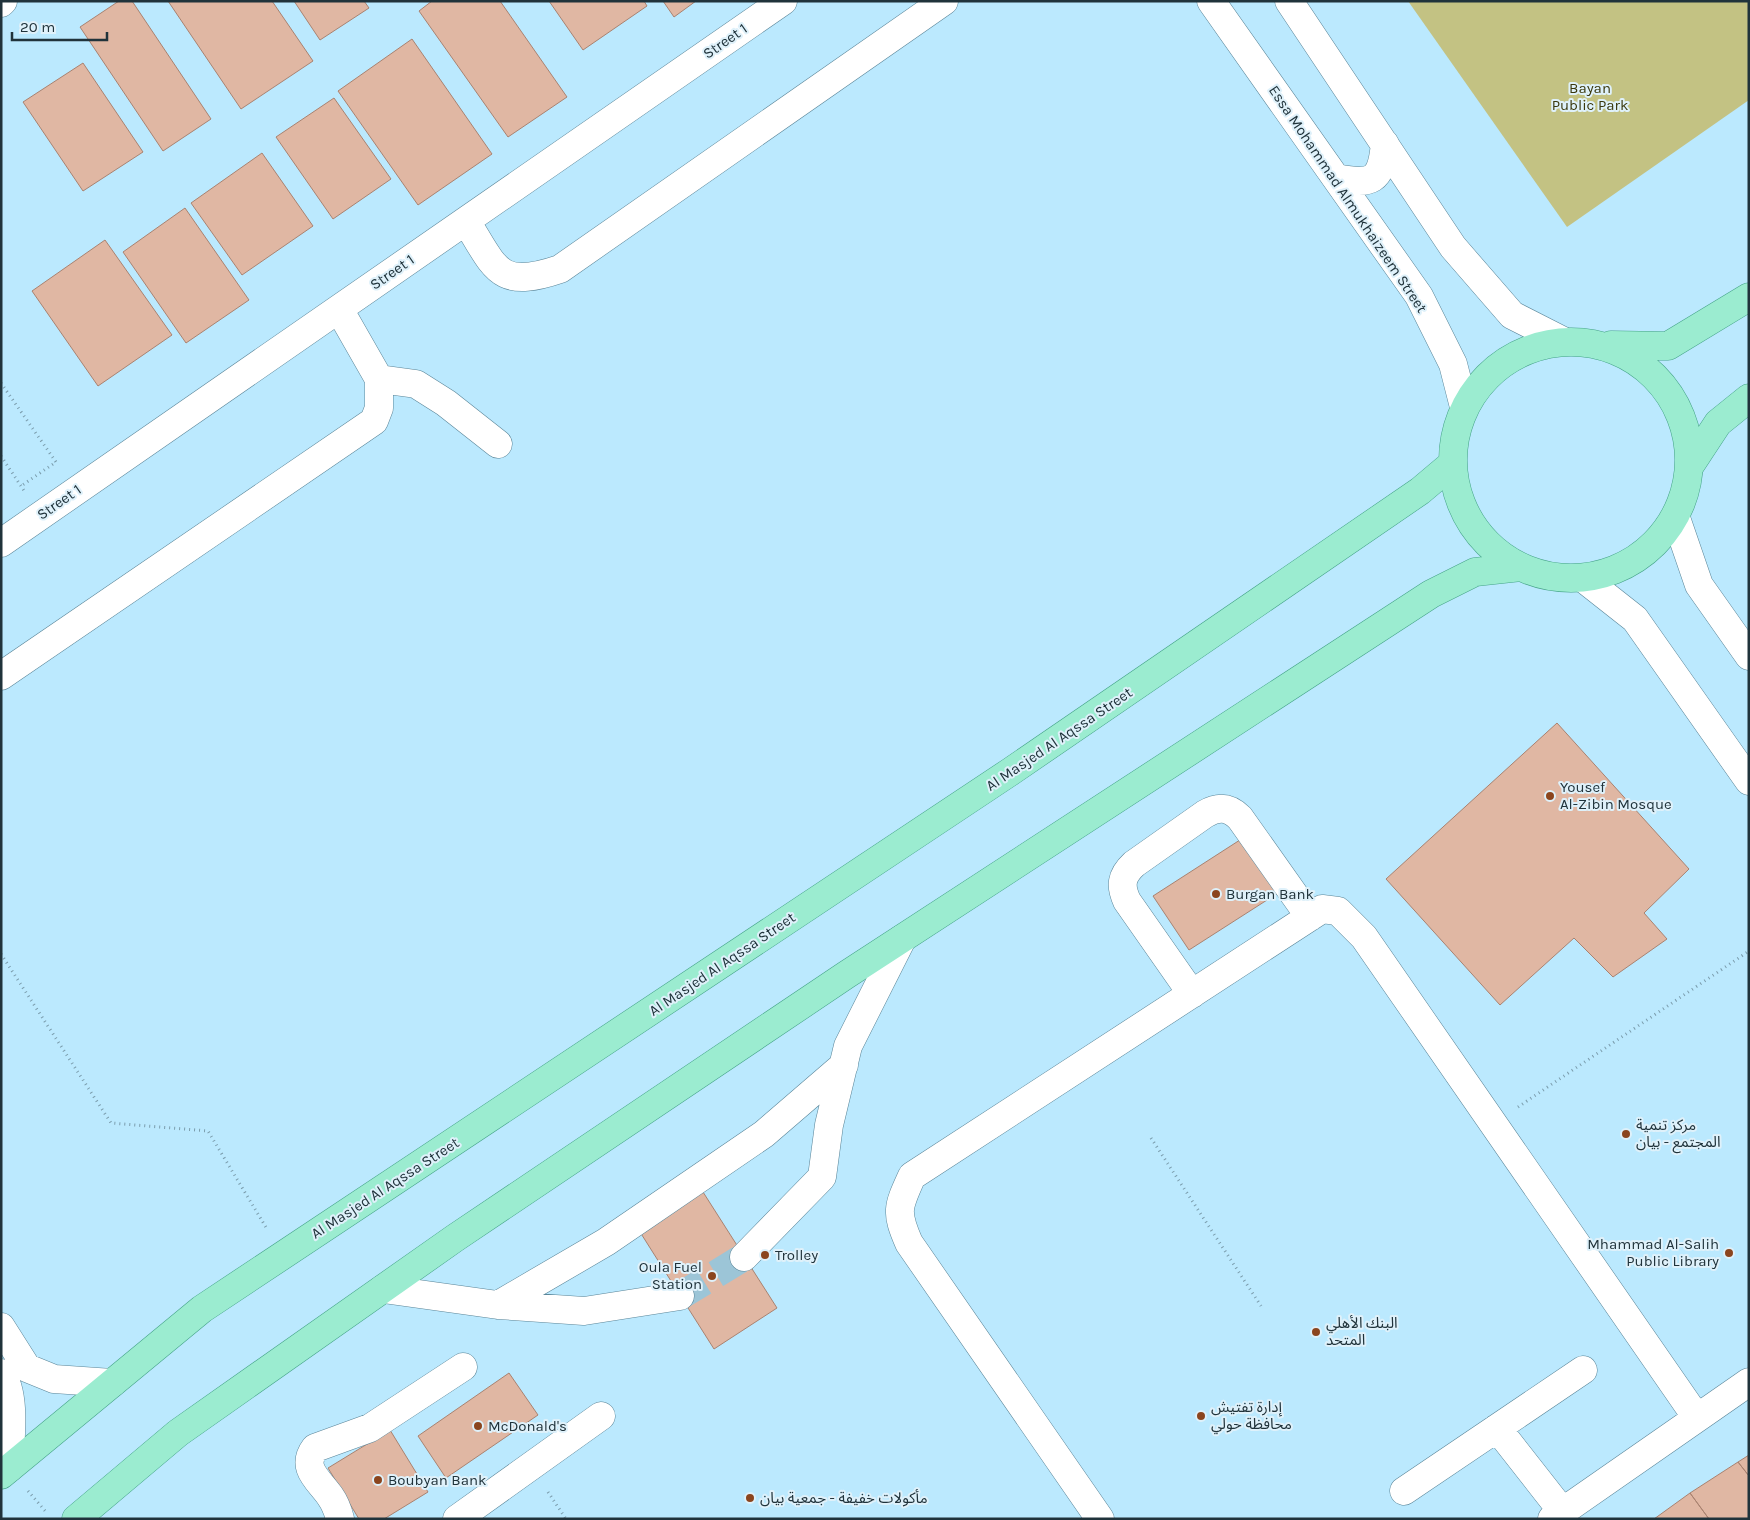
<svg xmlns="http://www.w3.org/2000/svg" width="1750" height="1520" viewBox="0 0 1750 1520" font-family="Karla,'Noto Sans Arabic',sans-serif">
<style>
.green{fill:#c3c283}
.building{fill:#e0b7a3;stroke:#a98270}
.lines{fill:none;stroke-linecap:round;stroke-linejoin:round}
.minor-tunnel{stroke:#9cc5d7;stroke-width:28;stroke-dasharray:28 14;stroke-linecap:butt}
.minor-casing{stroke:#5a8598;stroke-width:29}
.major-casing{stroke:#45a388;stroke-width:29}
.path{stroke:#7b9dad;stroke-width:3;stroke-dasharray:1 4;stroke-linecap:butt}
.minor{stroke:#fff;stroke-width:28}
.major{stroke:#9becd0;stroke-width:28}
.poi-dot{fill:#8b451e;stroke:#dff1fa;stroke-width:2}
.labels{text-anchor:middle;stroke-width:4;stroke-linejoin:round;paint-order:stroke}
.street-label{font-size:15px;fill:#20333b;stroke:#dff1fa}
.park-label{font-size:15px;fill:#3a380d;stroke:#dff1fa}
.poi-label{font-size:15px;fill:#20333b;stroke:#dff1fa;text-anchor:start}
</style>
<rect width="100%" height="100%" fill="#bbe9fe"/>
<!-- green -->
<path class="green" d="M1408 1H1749V100L1567 227Z"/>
<!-- building -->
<path class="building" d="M119 1H132L211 119 163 151 80 27Z
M168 1H272L313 61 241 109Z
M294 1H364L369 8 320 40Z
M432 1H500L567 97 508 137 419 11Z
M549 1H644L647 6 583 50Z
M663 1H696L674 17Z
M412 39 492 154 418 205 338 91Z
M83 63 143 152 83 191 23 102Z
M334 98 391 179 333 219 276 137Z
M262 153 313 226 242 275 191 203Z
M185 208 249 300 186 343 123 252Z
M105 240 172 335 98 386 32 291Z
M1557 723 1689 869 1644 913 1667 939 1613 977 1574 938 1500 1005 1386 879Z
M1243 838 1278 893 1189 950 1153 896Z
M703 1192 777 1308 714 1349 640 1232Z
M509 1373 538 1415 446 1478 418 1436Z
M390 1430 428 1492 384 1519H359L328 1468Z
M1749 1455V1476L1738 1462Z
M1738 1462 1749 1476V1519H1709L1690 1493Z
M1690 1493 1709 1519H1654Z"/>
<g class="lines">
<!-- minor-tunnel -->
<path class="minor-tunnel" d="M680 1296 744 1257"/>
<defs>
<path id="minor" d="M1211 1 1419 296 1453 364 1464 407
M1289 1 1453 247 1512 315 1563 341
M1 3 3 1
M1336 178C1372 185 1381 182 1385 144
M466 221C496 269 498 290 560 269L944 1
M379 379 416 384 446 403 498 444
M1676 518 1699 585 1749 656
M1 543 783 1
M1583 578 1635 619 1749 781
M1 676 374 421 379 408V379L339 309
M1192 994 1127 901C1120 886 1121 876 1134 864L1205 814C1219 806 1229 807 1240 818L1310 917
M744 1257 822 1177 829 1125 848 1046 902 939
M383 1289 498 1305 584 1311 680 1296
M498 1305 606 1242 764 1134 844 1065
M1 1327 27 1368 54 1379 112 1383
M1 1373C17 1395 10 1442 9 1468
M1497 1428 1562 1511
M1404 1491 1583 1370
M340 1519C338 1511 335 1503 330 1496 319 1480 300 1468 315 1448L370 1428 463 1367
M457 1519 601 1416
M1100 1519 909 1243C895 1211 898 1207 912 1176L1322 909 1338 911 1364 937 1697 1418
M1552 1519 1749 1382"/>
<path id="major" d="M1453 460a118 118 0 1 1 236 0a118 118 0 1 1-236 0Z
M1611 345 1668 346 1749 297
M1691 464 1718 423 1749 398
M1 1475 202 1309 1010 772 1420 491 1452 464
M76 1519 178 1433 455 1238 846 975 1431 594 1475 572 1521 567"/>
</defs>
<!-- minor casing -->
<use href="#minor" class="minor-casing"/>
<!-- major casing -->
<use href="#major" class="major-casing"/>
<!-- path -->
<path class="path" d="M1 383 56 462 21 486
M1 456 25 492
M1 954 111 1123 208 1131 267 1229
M1518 1107 1749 951
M1151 1138 1261 1306
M28 1491 47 1513
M548 1492 566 1519"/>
<!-- minor -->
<use href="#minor" class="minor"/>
<!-- major -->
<use href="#major" class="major"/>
</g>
<!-- markers -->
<g class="poi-dot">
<circle cx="1550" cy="796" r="5"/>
<circle cx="1216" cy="894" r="5"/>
<circle cx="1626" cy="1134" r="5"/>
<circle cx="1729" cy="1253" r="5"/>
<circle cx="765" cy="1255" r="5"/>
<circle cx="712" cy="1276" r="5"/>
<circle cx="1316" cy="1332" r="5"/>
<circle cx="1201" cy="1416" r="5"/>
<circle cx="478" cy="1426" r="5"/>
<circle cx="378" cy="1480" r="5"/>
<circle cx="750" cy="1498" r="5"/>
</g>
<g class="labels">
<!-- street labels -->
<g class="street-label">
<text transform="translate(725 41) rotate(-35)" y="5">Street 1</text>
<text transform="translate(1348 199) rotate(56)" y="5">Essa Mohammad Almukhaizeem Street</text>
<text transform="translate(392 272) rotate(-35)" y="5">Street 1</text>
<text transform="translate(59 502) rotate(-35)" y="5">Street 1</text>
<text transform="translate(1059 739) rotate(-34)" y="5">Al Masjed Al Aqssa Street</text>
<text transform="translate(722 964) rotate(-34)" y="5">Al Masjed Al Aqssa Street</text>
<text transform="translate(385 1188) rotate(-33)" y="5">Al Masjed Al Aqssa Street</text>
</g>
<!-- park labels -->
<g class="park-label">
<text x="1590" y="93">Bayan<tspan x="1590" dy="17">Public Park</tspan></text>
</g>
<!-- poi labels -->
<g class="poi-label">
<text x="1560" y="792">Yousef<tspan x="1560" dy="17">Al-Zibin Mosque</tspan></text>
<text x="1226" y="899">Burgan Bank</text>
<text x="1636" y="1130">مركز تنمية<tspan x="1636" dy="17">المجتمع - بيان</tspan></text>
<text x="1719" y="1249" text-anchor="end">Mhammad Al-Salih<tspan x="1719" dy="17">Public Library</tspan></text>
<text x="775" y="1260">Trolley</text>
<text x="702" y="1272" text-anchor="end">Oula Fuel<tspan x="702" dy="17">Station</tspan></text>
<text x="1326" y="1328">البنك الأهلي<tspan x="1326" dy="17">المتحد</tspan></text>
<text x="1211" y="1412">إدارة تفتيش<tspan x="1211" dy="17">محافظة حولي</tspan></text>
<text x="488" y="1431">McDonald's</text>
<text x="388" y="1485">Boubyan Bank</text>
<text x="760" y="1503">مأكولات خفيفة - جمعية بيان</text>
</g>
</g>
<!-- border -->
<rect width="1750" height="1520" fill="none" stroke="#20333b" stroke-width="5"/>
<!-- scale -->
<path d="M12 32v8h95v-8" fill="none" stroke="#20333b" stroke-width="2.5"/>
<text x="20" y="32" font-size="15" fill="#20333b" stroke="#dff1fa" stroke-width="4" paint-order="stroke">20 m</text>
</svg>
